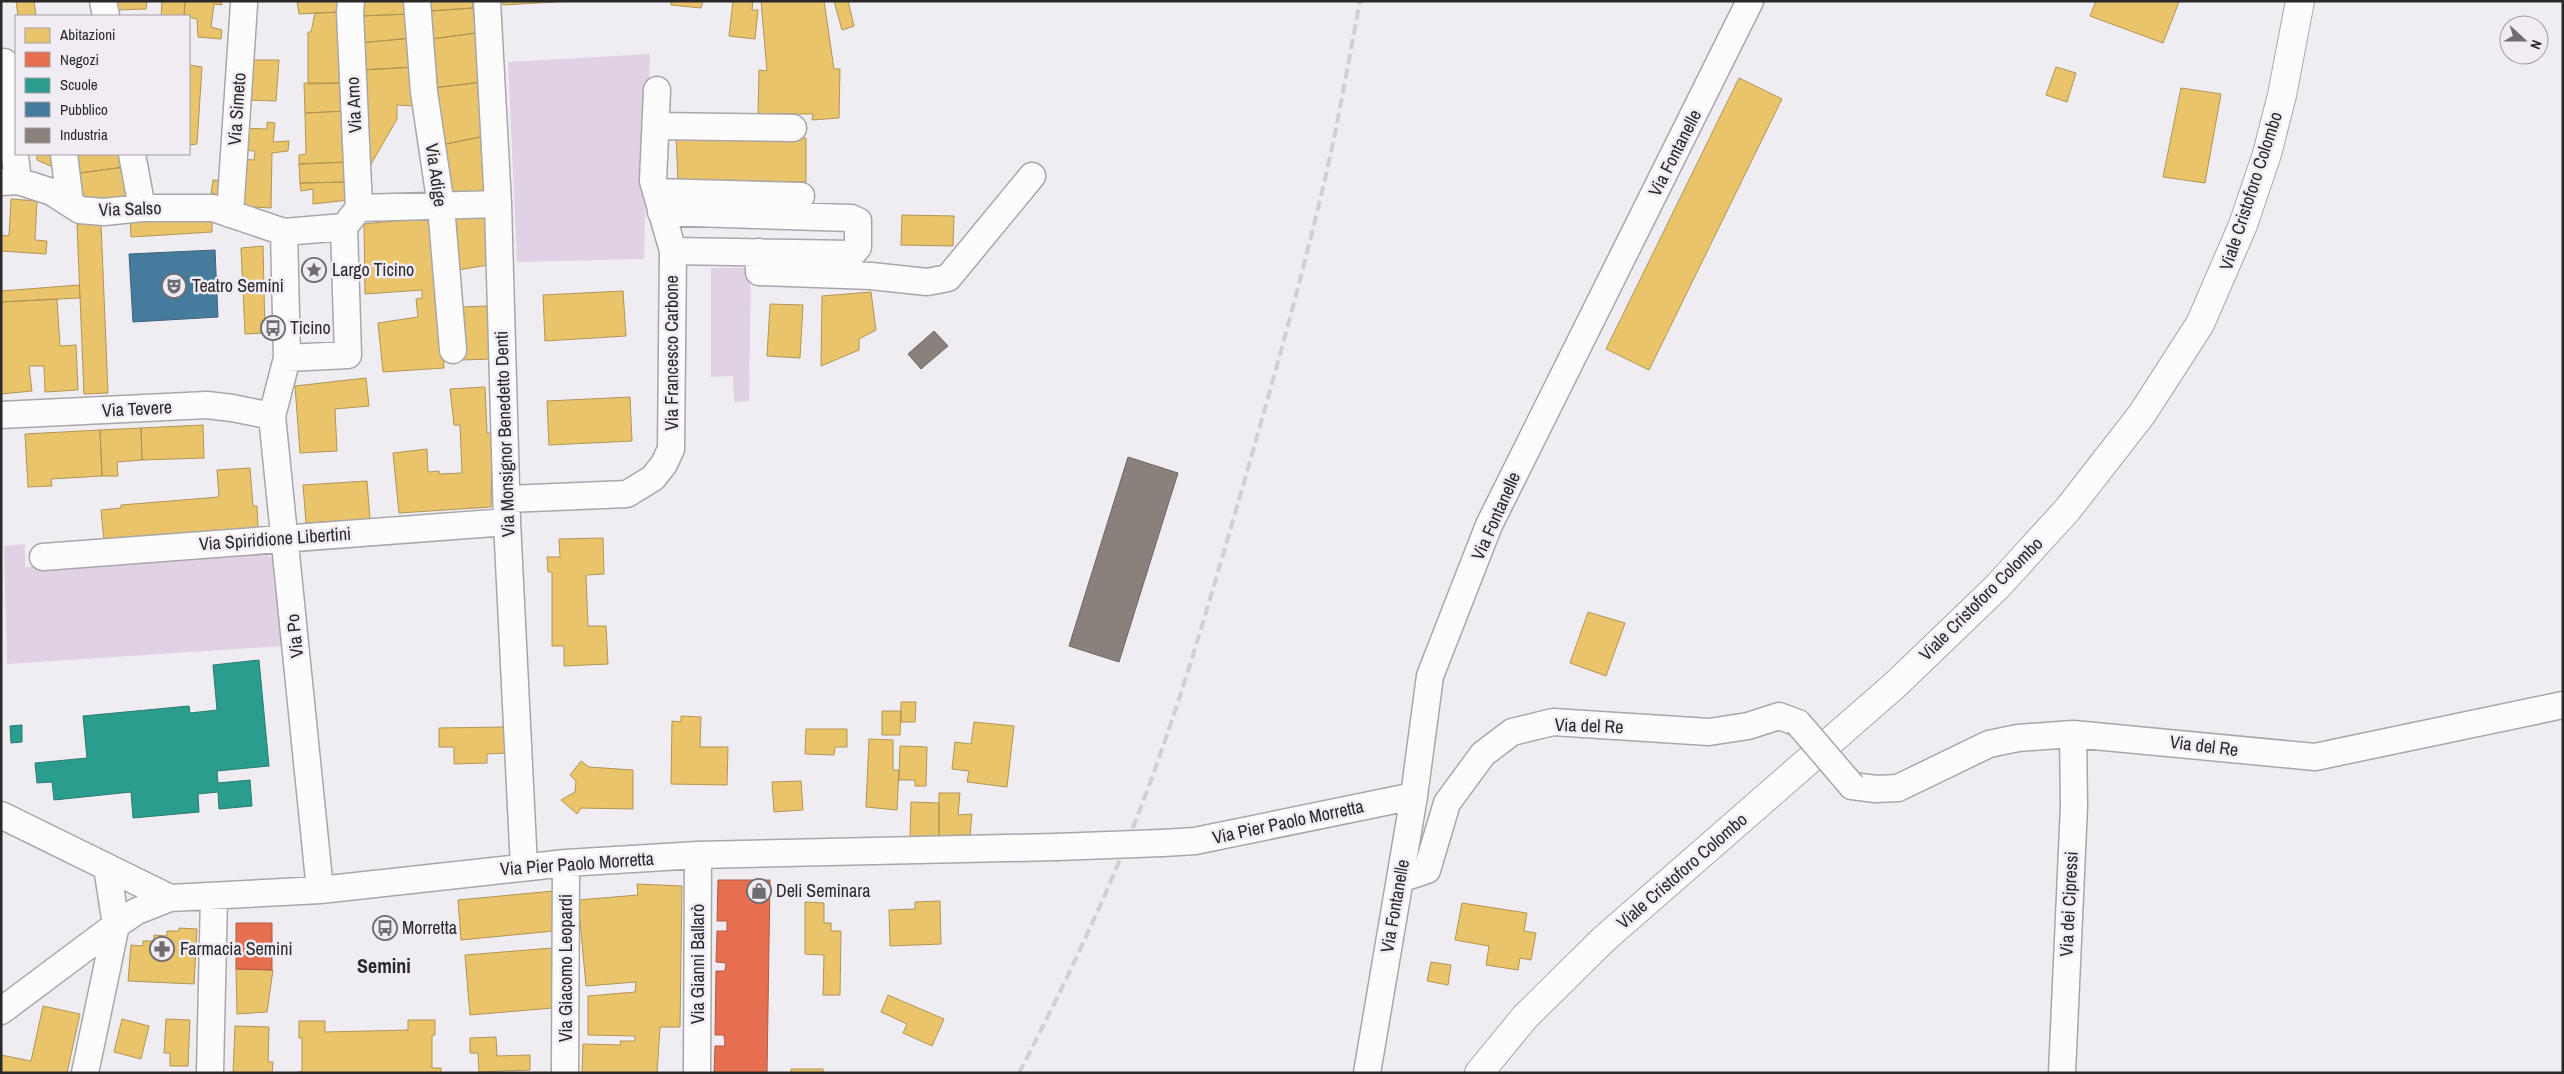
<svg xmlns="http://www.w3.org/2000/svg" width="2564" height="1074" viewBox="0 0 2564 1074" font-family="'Archivo Narrow',sans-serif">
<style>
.green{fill:#e0d2e4}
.homes{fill:#e9c46a;stroke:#b09557}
.shops{fill:#e76f51;stroke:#ae5a46}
.schools{fill:#2a9d8f;stroke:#2a7a71}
.public{fill:#457b9d;stroke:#3d627b}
.industry{fill:#8a817c;stroke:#6d6664}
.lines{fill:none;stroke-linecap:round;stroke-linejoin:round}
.minor-casing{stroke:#a8a6a9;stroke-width:29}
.major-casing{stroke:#a8a6a9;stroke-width:30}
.minor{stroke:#fdfcfd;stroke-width:26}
.major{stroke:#fdfcfd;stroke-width:28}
.rail{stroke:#d1cfd1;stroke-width:4;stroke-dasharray:10 5;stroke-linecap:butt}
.minor-bridge-casing{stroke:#a8a6a9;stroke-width:29;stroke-linecap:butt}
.minor-bridge{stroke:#fdfcfd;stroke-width:26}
.labels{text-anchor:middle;stroke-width:5;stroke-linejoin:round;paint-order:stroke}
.street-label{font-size:18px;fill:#2a282b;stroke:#f1ecf3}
.poi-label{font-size:18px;fill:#2a282b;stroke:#f1ecf3;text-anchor:start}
.quarter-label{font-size:20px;font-weight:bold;fill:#2a282b;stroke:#f1ecf3}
</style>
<rect width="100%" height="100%" fill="#f0edf2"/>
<!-- green -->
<path class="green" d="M650 54 644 259 517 262 508 62Z
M711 268H751L749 401 734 402 733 376 711 377Z
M25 544V567L252 550 264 553 276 560 283 646 7 664 4 546Z"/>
<!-- homes -->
<path class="homes" d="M16 1H34L36 16H18Z
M116 1H147L146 9 116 10Z
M162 1H185L184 16H161Z
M185 1H221L222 5 214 4 211 27 222 30 221 39 198 37 197 19 184 16Z
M297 1H342V12L299 14Z
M365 1H409L410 14 362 16Z
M429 1H472L473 8 430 11Z
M503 1H572L503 5Z
M671 1H703L701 8 671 5Z
M733 1H753L752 10H758L755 39 729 36Z
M761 1H824L834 69H840L839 118 812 120 813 114H758L759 70 767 71Z
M834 1H848L854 26 842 30Z
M2096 1H2176L2179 2 2163 43 2090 16Z
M473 8 476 33 432 39 430 11Z
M342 12 345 83 308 84V32H311L315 13Z
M410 14 412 38 359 43V16Z
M476 33 482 82 433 88V81L437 82 432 39Z
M412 38 415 67 361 70 359 43Z
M245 60H279L276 101 244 100Z
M189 65 202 67 197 144 189 145Z
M415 67V106L397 105V119L370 166 361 70Z
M2056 67 2076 73 2067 102 2046 95Z
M1739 78 1782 99 1649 370 1606 349Z
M482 82 485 136 441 145 433 88Z
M304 83H345L347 111 305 113Z
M2181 88 2221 94 2205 183 2163 177Z
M347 111 348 162 299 164V155L306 154 305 113Z
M267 122 275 123 273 142 289 141 288 151 272 153 271 208 236 206 240 159 254 160 255 151 240 150 242 128 267 129Z
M485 136 488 195 447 197 441 145Z
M676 136 806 138V182L678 180Z
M37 154H53L55 168 37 160Z
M76 154H121L124 167 80 173Z
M348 162V182L300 183 299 164Z
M124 167 128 201 82 198 80 173Z
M213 180 225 181 223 196 211 193Z
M348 182 349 200 313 204V189L301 191 300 183Z
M11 199 37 201 35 240 47 241 46 254 1 251V235L9 236Z
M485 215 488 265 458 270 452 217Z
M902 215 954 216 953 246 901 245Z
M433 217 444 368 383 372 378 323 418 317 416 299 422 298V290L365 294 364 224Z
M130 219 212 220V232L131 237Z
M101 223 108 393 84 394 77 224Z
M263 246 265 333 245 334 241 248Z
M79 285 80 298 1 302V291Z
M623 291 626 336 545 341 543 295Z
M871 292 876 330 859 339V350L821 366 822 296Z
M57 299 60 346 76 345 78 390 45 392 44 366H29L32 391 1 394V302Z
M770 304 803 305 800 358 767 356Z
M491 306 493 359 462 360 460 307Z
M366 378 369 406 335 409 337 451 300 453 295 386Z
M485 387 487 433H492L491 507 399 513 393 453 427 449 428 472 439 471V474L462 473 460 425H454L450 389Z
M630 397 632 441 549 445 547 401Z
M203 425 204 458 142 460 141 428Z
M141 428 142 460 117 462 118 476H102L100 430Z
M100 430 102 476 51 479 52 486 28 487 25 434Z
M250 468 253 506H257L258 528 104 541 101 510 121 508V505L219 497 217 470Z
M367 481 370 519 306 523 303 485Z
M603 538 604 574 586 575 588 626H606L608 664 564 666V646H552V572H548L547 557H560L559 539Z
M1588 612 1625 623 1606 676 1570 663Z
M901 702H916L915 722H901Z
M882 711H901L900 735H882Z
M681 716 701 717 700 747H728L727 785 671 784 672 721 681 722Z
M974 722 1014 726 1007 787 967 782 969 771 952 769 955 742 971 744Z
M506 727 507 753 487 754V763L454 764V747H439V728Z
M806 729H847V747H835L834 755 805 754Z
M869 739 893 740V770H899L897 810 866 807Z
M900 746 927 747 926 786H915V780H899Z
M581 761 589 767 633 770V809L581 808 577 814 561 800 575 792 576 781 570 775Z
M801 781 803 810 774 812 772 782Z
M939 793H960L958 815 972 814 970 835 939 836Z
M911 802 939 803V836L910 837Z
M637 884 682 886 680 1027H660L657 1073H582L583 1044 621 1045 620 1041H635V1036L588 1035V996L635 992 636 982 586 986 578 900 638 895Z
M554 891V931L461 940 458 900Z
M940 901 941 944 890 946 889 910 915 909V902Z
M805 902 824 903V923H831V931H841L840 995H823L824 955 805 954Z
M1462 903 1527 913 1524 931 1536 933 1531 960 1520 958 1518 970 1486 965 1489 946 1455 940Z
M179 928 197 929 194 984 128 981 131 945 143 946V941H154V935L167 936V931H179Z
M553 948V1008L470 1015 465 955Z
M1431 962 1451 965 1448 985 1427 981Z
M236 969 273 970 267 1012 237 1014Z
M888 995 944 1019 932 1046 903 1033 907 1024 881 1012Z
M43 1006 80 1014 67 1073H1V1055L31 1061Z
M122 1019 149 1026 141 1059 114 1052Z
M166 1019 190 1020 188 1066H170V1053H164Z
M408 1020H435V1035H432V1068H441V1073H295L302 1071V1038H299V1021H325V1032L408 1030Z
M235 1026 269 1027 268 1062H273L272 1073H233Z
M496 1037 497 1056 530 1055V1070L479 1072 478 1053H470V1038Z
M791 1069H823V1073H791Z"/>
<!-- shops -->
<path class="shops" d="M718 880H770L767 1073H714L715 1046H725L724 1035H715L716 971H725L726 963 716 962 717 931H727V921H717Z
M236 923H272V970L236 969Z"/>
<!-- schools -->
<path class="schools" d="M259 660 269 766 217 771 218 783 250 780 252 806 219 809 218 792 198 794 199 812 133 818 131 792 54 800 52 782 37 783 35 763 87 758 83 716 189 706 190 713 217 710 213 665Z
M22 725V742L11 743 10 726Z"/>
<!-- public -->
<path class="public" d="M215 250 218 317 133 322 129 254Z"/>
<!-- industry -->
<path class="industry" d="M934 331 948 346 921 369 908 354Z
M1128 457 1178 473 1119 662 1069 646Z"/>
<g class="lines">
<defs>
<path id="minor" d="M103 1 106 16
M351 1 350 13 359 208
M417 1 424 92 441 206 453 350
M487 1 498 204 507 522 524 867
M1 63 4 62 18 181
M657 126 793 128
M64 154 70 203
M132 154 142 208
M1 182 18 181 52 192 80 210 104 212 142 208H213L284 232
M656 192 801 196
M359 208 498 204
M661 212 851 218 858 221V247L852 254 673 251
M230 214 244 4
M759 252V272L871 276 927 282 948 278 1032 176
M287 358 348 355 344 227 359 208
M1 415 207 405 232 408 272 416
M507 499 627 494 653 478 664 464 671 449 673 251 653 181 657 90
M43 557 507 522
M1852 786 1876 789 1898 788 1989 744 2018 738 2073 734 2315 757 2563 705
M1 815 170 898 320 890 566 863 698 855 1056 847
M1162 843 1195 841 1414 796
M1400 879 1427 870 1447 803 1483 754 1512 732 1553 722 1709 732 1748 726 1779 716 1798 723
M320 890 272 416 287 358 284 232 344 227
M1 1011 116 925 137 911 170 898
M85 1073 116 925 107 867
M210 1073 214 897
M565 1073 566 863
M697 1073 698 855
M1367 1073 1414 796 1430 676 1489 525 1750 1
M2062 1073 2074 806 2073 734"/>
<path id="major" d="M1479 1073 1525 1017 1604 939 1895 685 1997 587 2068 509 2142 414 2200 324 2243 225 2267 154 2282 95 2300 1"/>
</defs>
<!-- minor casing -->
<use href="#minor" class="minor-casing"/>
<!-- major casing -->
<use href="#major" class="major-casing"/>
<!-- minor -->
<use href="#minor" class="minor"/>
<!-- major -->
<use href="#major" class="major"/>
<!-- rail -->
<path class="rail" d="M1019 1073C1073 969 1123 862 1161 752 1192 664 1217 575 1243 486 1274 377 1305 268 1330 157 1341 106 1350 53 1360 1"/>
<defs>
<path id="minor-bridge" d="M1798 723 1852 786
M1056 847 1162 843"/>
</defs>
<!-- minor-bridge casing -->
<use href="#minor-bridge" class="minor-bridge-casing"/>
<!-- minor-bridge -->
<use href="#minor-bridge" class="minor-bridge"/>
</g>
<!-- icons -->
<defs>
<symbol id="sight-ring" viewBox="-11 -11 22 22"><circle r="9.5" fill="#f1ecf3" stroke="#6f6d71" stroke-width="1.5"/><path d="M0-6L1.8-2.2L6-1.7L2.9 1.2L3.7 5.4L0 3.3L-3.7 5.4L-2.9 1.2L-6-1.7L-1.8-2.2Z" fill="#6f6d71"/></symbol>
<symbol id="theatre-ring" viewBox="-11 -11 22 22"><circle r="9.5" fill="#f1ecf3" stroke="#6f6d71" stroke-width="1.5"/><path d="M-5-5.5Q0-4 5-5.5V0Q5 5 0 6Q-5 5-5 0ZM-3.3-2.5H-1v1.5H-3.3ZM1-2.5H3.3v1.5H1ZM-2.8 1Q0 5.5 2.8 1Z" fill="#6f6d71"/></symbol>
<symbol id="bus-ring" viewBox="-11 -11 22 22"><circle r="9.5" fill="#f1ecf3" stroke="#6f6d71" stroke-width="1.5"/><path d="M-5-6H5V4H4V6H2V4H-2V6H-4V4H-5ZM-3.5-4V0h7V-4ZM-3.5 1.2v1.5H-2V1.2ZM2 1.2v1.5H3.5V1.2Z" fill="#6f6d71"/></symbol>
<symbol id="shop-ring" viewBox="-11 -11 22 22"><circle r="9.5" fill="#f1ecf3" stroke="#6f6d71" stroke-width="1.5"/><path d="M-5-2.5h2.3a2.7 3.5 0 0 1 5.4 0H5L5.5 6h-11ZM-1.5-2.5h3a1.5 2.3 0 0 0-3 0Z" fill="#6f6d71"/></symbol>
<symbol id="pharmacy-ring" viewBox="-11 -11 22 22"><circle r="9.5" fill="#f1ecf3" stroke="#6f6d71" stroke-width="1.5"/><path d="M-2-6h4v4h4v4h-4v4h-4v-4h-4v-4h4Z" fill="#6f6d71"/></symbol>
</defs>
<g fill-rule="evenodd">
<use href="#sight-ring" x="300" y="256" width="28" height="28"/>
<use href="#theatre-ring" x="160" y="272" width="28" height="28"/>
<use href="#bus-ring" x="259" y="314" width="28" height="28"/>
<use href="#shop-ring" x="745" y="877" width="28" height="28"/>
<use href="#bus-ring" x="371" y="914" width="28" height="28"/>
<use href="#pharmacy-ring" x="148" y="935" width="28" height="28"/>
</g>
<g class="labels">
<!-- street labels -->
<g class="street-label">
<text transform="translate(354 105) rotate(-93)" y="6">Via Arno</text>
<text transform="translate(237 109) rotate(-86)" y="6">Via Simeto</text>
<text transform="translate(1675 153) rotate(-63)" y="6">Via Fontanelle</text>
<text transform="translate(436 175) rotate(82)" y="6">Via Adige</text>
<text transform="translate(2251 191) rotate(-72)" y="6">Viale Cristoforo Colombo</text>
<text transform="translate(130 209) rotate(-2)" y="6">Via Salso</text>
<text transform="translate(672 353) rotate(-90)" y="6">Via Francesco Carbone</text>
<text transform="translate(137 409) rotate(-3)" y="6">Via Tevere</text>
<text transform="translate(505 434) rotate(-92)" y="6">Via Monsignor Benedetto Denti</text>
<text transform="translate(1496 516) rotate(-66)" y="6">Via Fontanelle</text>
<text transform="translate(275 539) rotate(-4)" y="6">Via Spiridione Libertini</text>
<text transform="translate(1981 599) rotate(-45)" y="6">Viale Cristoforo Colombo</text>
<text transform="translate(295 636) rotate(-96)" y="6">Via Po</text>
<text transform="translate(1589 726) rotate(2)" y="6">Via del Re</text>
<text transform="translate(2204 746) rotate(7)" y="6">Via del Re</text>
<text transform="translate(1288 822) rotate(-12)" y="6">Via Pier Paolo Morretta</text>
<text transform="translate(577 864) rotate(-4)" y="6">Via Pier Paolo Morretta</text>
<text transform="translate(1682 871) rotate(-41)" y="6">Viale Cristoforo Colombo</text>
<text transform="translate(2069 904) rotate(-87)" y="6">Via dei Cipressi</text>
<text transform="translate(1395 906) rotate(-80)" y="6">Via Fontanelle</text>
<text transform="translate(698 964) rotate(-90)" y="6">Via Gianni Ballarò</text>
<text transform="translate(566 968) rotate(-90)" y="6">Via Giacomo Leopardi</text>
</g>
<!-- poi labels -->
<g class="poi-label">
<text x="332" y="276">Largo Ticino</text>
<text x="192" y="292">Teatro Semini</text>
<text x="290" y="334">Ticino</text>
<text x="776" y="897">Deli Seminara</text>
<text x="402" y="934">Morretta</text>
<text x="180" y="955">Farmacia Semini</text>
</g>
<!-- quarter labels -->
<g class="quarter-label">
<text x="384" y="973">Semini</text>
</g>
</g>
<!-- border -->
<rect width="2564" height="1074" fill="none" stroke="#2a282b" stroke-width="5"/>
<!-- legend -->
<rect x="15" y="15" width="175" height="140" fill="#f1ecf3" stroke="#a19ea3"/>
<rect x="25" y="28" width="25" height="15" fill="#e9c46a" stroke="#a19ea3"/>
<text x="60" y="40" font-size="15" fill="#2a282b">Abitazioni</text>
<rect x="25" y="52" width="25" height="15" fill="#e76f51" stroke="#a19ea3"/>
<text x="60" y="65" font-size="15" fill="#2a282b">Negozi</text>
<rect x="25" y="78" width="25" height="15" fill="#2a9d8f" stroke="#a19ea3"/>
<text x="60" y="90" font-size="15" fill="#2a282b">Scuole</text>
<rect x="25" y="102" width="25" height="15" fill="#457b9d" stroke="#a19ea3"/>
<text x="60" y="115" font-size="15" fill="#2a282b">Pubblico</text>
<rect x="25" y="128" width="25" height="15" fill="#8a817c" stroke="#a19ea3"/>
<text x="60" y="140" font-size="15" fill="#2a282b">Industria</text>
<!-- north arrow -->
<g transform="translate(2524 40) rotate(111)"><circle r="24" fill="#f1ecf3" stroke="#a19ea3"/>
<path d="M0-4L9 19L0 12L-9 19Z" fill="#6f6d71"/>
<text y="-8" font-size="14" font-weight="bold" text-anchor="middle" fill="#2a282b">N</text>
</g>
</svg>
